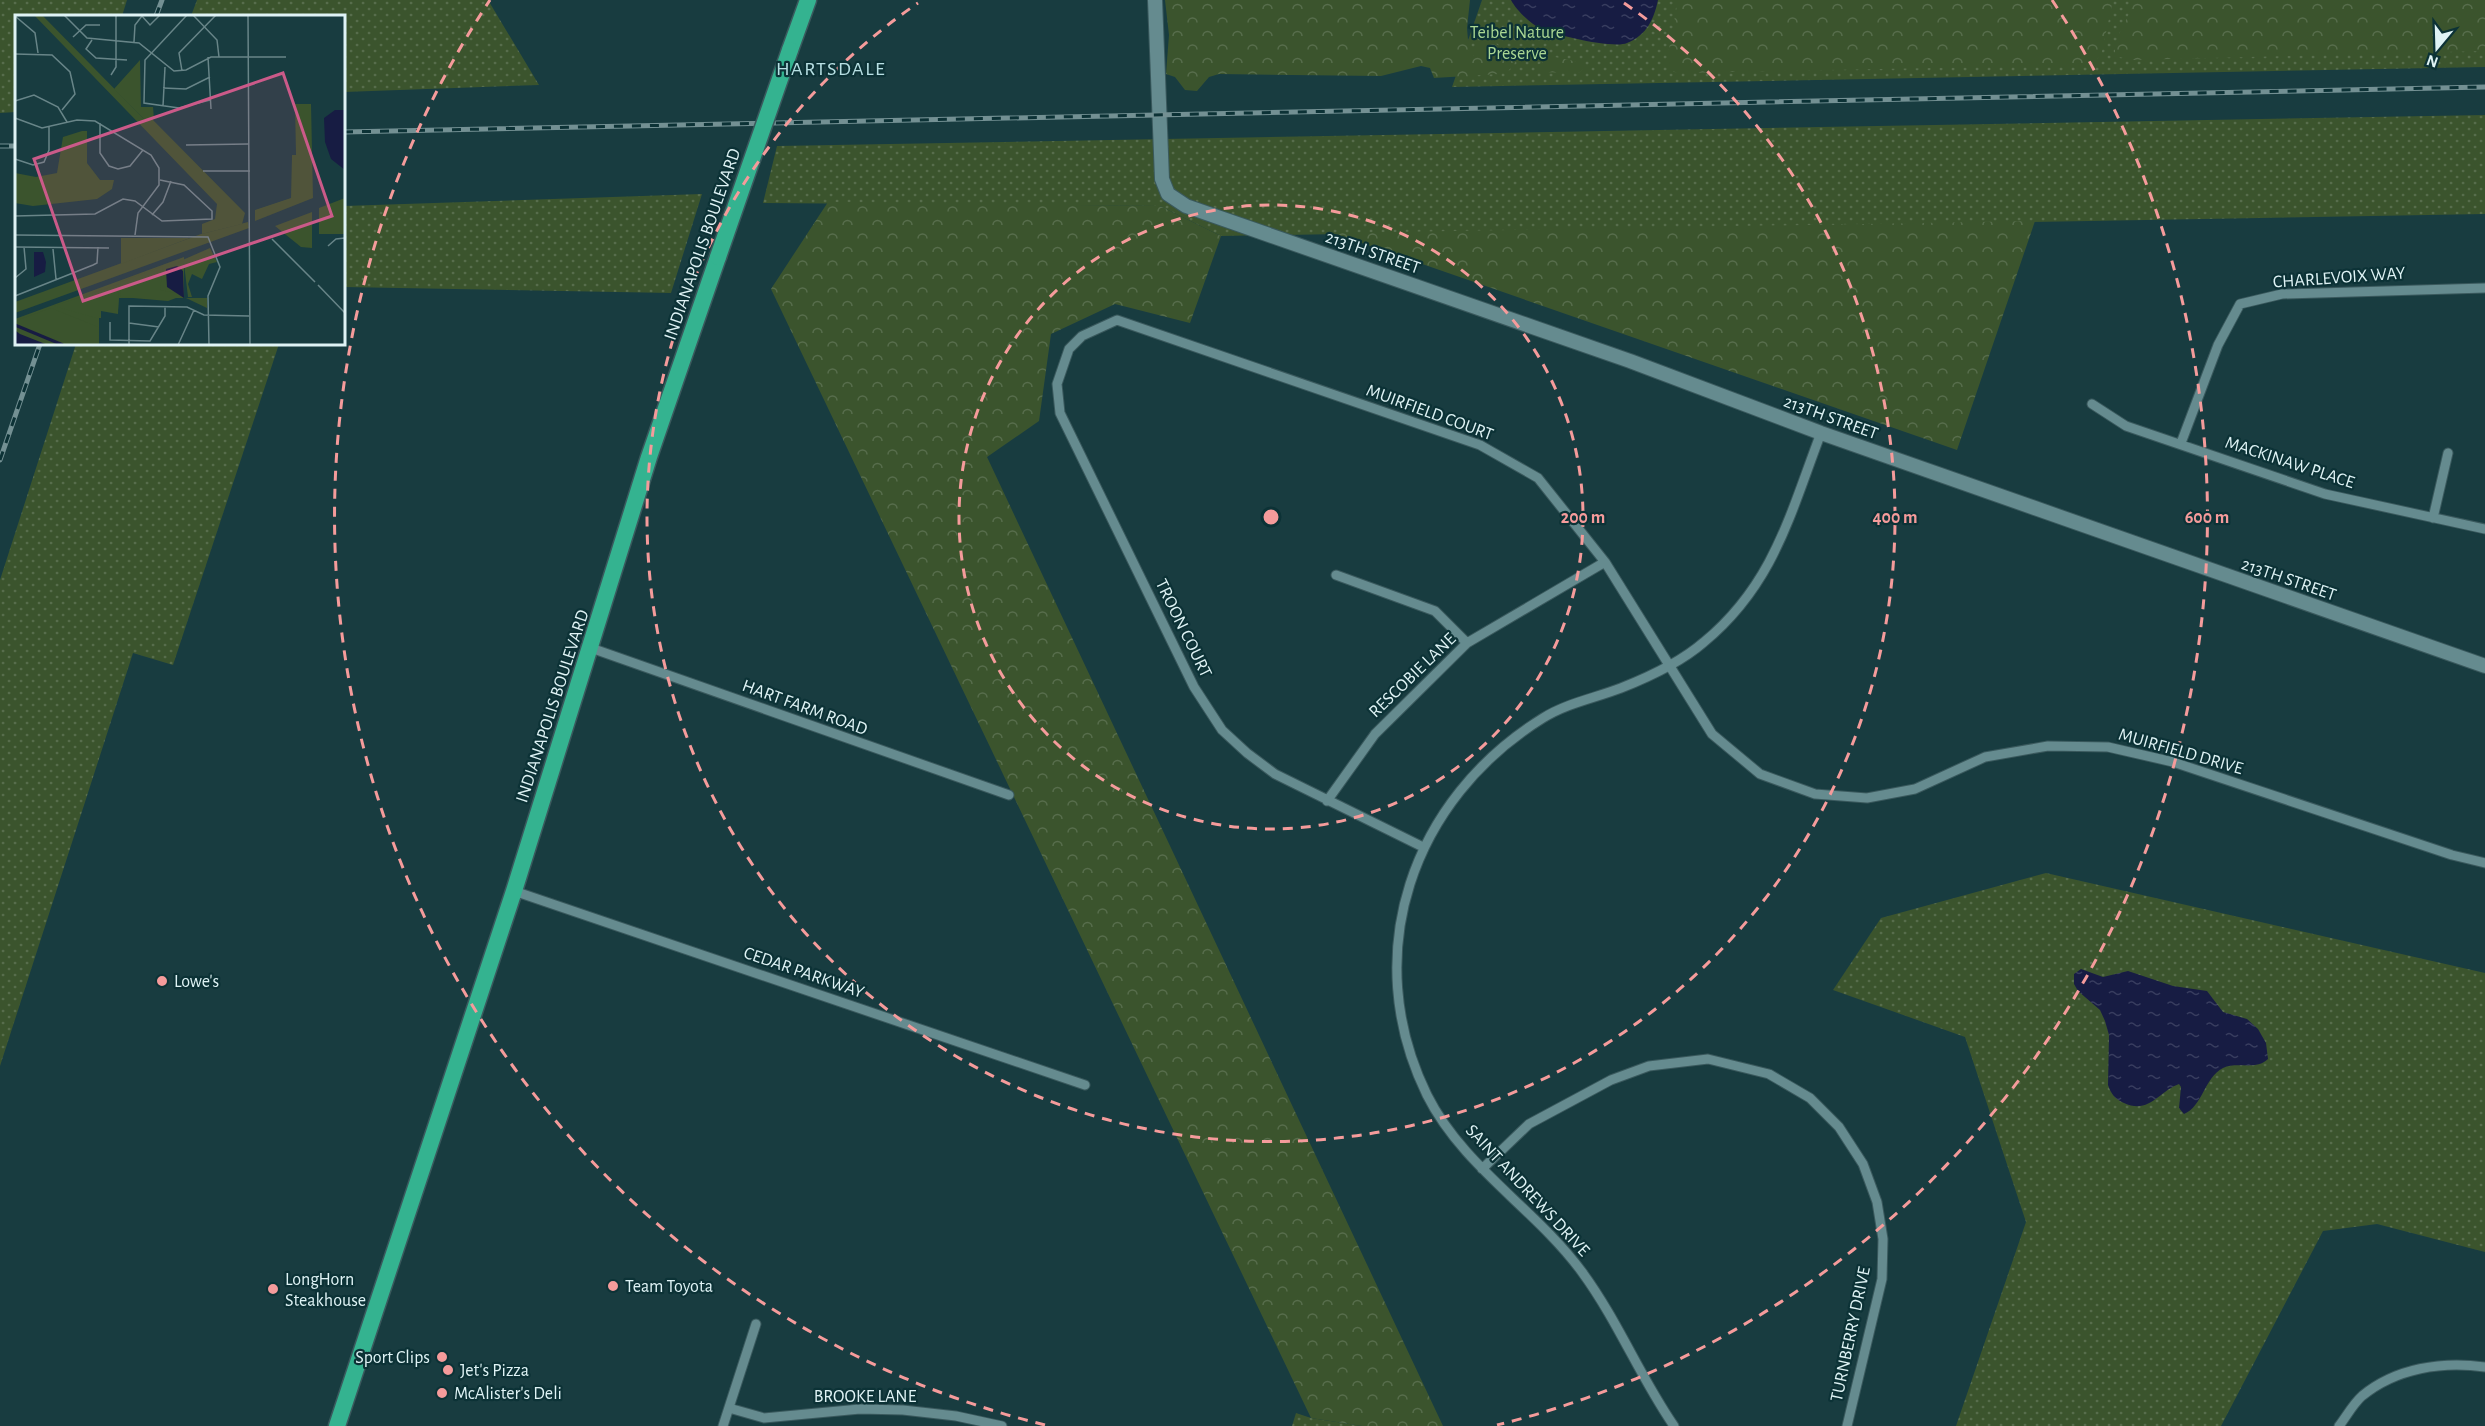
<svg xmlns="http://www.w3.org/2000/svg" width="2485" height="1426" viewBox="0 0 2485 1426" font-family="'Alegreya Sans',sans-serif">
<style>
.green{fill:url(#green-dots)}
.forest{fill:url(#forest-crowns)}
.water{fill:url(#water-ripples)}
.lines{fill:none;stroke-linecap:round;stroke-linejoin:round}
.street-casing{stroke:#3a595d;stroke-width:11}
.secondary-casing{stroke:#3a595d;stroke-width:16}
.highway-casing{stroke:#3a595d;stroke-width:19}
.street{stroke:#658b8f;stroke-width:9}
.secondary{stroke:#658b8f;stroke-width:14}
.highway{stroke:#34b390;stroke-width:16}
.rail-casing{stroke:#739093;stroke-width:5}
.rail{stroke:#0c3236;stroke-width:3;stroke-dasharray:9;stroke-linecap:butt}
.highway-bridge-casing{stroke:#3a595d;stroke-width:19;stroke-linecap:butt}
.highway-bridge{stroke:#34b390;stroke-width:16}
.ring{fill:none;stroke:#f59b9b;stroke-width:3;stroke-dasharray:10 8}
.poi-dot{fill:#f59b9b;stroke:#0c3236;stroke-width:2}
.labels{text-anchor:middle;stroke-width:4.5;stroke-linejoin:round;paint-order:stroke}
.park-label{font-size:18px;fill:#aad793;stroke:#0c3236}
.street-label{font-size:18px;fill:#dff3f5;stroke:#0c3236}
.poi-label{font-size:18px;fill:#dff3f5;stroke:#0c3236;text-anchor:start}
.neighbourhood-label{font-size:20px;letter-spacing:1.5px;fill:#b8e0e4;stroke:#0c3236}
.inset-river{fill:none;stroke:#171c43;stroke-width:3}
.inset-road{fill:none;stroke:#688588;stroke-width:1.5}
.view{fill:#cb5a89;fill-opacity:0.15;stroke:#cb5a89;stroke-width:3}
.inset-edge{fill:none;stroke:#dff3f5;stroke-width:3}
.centre{fill:#f59b9b;stroke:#0c3236;stroke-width:3}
.ring-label{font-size:18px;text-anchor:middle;font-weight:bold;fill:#f59b9b;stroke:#0c3236;stroke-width:4.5;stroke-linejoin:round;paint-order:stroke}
</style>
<defs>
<pattern id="green-dots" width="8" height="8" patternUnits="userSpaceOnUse" patternTransform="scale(1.5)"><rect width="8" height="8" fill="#3b542d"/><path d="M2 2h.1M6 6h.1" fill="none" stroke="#576d4c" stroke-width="1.8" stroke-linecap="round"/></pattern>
<pattern id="forest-crowns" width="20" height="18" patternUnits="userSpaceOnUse" patternTransform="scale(1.5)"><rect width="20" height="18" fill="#3b542d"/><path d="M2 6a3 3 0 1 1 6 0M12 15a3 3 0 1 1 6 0" fill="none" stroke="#576d4c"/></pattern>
<pattern id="water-ripples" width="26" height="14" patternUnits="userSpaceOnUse" patternTransform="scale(1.5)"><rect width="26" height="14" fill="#171c43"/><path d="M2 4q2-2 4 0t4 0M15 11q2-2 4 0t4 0" fill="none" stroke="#383d5f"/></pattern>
</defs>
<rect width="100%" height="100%" fill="#183c40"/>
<!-- green -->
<path class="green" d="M0 0H127L122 16H16V112L0 113Z
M197 0H488L539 85 344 92V16H191Z
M1482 0H2485V67L1452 87Z
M2485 115V214L1221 236 1160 206 763 203 777 146Z
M702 194 671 293 344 287V206Z
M76 344H279L173 665 133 653 0 1066V580Z
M2046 873 2485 973V1252L2377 1224 2323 1231 2221 1426H1956L2026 1222 1965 1037 1833 990 1881 918Z
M1296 1413 1311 1418 1362 1426H1292Z"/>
<!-- forest -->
<path class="forest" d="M1165 0H1470L1467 28 1469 52 1474 56 1484 35 1514 57 1515 63 1509 70 1499 74 1434 78 1430 68 1421 66 1381 76 1219 74 1209 77 1197 91 1185 90 1175 77 1166 74 1169 35Z
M1678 0H2113L2101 56 2093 62 2082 65 1683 73 1674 72 1666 65Z
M2135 0H2485V51L2132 60 2115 56C2114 36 2129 18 2135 0Z
M1555 57 1583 63 1585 66 1584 69 1578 73 1537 72V65Z
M828 202 1160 206 1221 236 1190 323 1115 304 1051 334 1039 421 987 457 1443 1426H1362L1311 1418 771 289Z
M2035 221 1957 450 1333 233Z"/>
<!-- water -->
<path class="water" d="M1511 0H1658C1654 19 1647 35 1627 43 1614 49 1555 35 1541 29 1531 24 1516 10 1511 0Z
M2081 969 2103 977 2128 971 2173 986 2207 991 2223 1012 2247 1019 2258 1029 2266 1043 2268 1059C2256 1071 2237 1061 2223 1068 2204 1078 2203 1106 2184 1114L2179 1108 2181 1087 2179 1084C2159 1091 2149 1115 2124 1103 2115 1099 2111 1094 2108 1085L2109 1035 2105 1021 2100 1010 2078 991 2074 984V974Z"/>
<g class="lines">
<defs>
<path id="street" d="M2092 404 2126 426 2325 494 2485 529
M2181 443 2218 345 2240 304 2282 294 2485 288
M2433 518 2448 453
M1336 575 1435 611 1467 643
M591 648 1009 795
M1327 801 1375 734 1467 643 1605 562
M1423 847 1275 774 1247 753 1222 730 1194 687 1060 413 1057 384 1069 349 1082 336 1117 320 1480 445 1538 478 1605 562 1712 734 1760 774 1815 794 1867 798 1915 789 1985 757 2048 746 2108 747 2173 762 2452 855 2485 863
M514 891 1085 1085
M1482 1169 1529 1124 1611 1080 1649 1066 1708 1059 1769 1074 1810 1098 1839 1127 1863 1164 1877 1202 1883 1239 1882 1279 1847 1426
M729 1408 764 1418 860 1409 903 1410 956 1416 1002 1426
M723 1426 756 1324
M1674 1426C1640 1377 1618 1321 1582 1272 1536 1209 1463 1167 1427 1095 1358 954 1412 799 1543 718 1567 703 1595 698 1621 688 1649 677 1681 662 1704 642 1774 584 1790 514 1821 433
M2339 1426C2346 1417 2353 1404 2362 1396 2396 1368 2442 1361 2485 1367"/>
<path id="secondary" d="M1155 0 1162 179 1168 194 1186 206 1630 361 1821 433 2485 666"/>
<path id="highway" d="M790 50 808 0
M337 1426 514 891 649 457 718 257"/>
</defs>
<!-- street casing -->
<use href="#street" class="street-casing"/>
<!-- secondary casing -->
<use href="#secondary" class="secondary-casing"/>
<!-- highway casing -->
<use href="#highway" class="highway-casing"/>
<!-- street -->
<use href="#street" class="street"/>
<!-- secondary -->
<use href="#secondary" class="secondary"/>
<!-- highway -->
<use href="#highway" class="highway"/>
<defs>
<path id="rail" d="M156 16 162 0
M344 132 2485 87
M0 146H16
M0 460 40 344"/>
</defs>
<!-- rail casing -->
<use href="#rail" class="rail-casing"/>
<!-- rail -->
<use href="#rail" class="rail"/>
<defs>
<path id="highway-bridge" d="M718 257 790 50"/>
</defs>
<!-- highway-bridge casing -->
<use href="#highway-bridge" class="highway-bridge-casing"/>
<!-- highway-bridge -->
<use href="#highway-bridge" class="highway-bridge"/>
</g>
<!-- distance rings -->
<g class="ring">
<circle cx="1271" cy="517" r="312"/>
<path d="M1624 3A624 624 0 1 1 918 3"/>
<path d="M1045 1425A936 936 0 0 1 490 0M2052 0A936 936 0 0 1 1497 1425"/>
</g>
<!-- markers -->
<g class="poi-dot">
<circle cx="162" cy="981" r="6"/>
<circle cx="613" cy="1286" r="6"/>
<circle cx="273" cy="1289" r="6"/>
<circle cx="442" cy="1357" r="6"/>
<circle cx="448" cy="1370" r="6"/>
<circle cx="442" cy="1393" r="6"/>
</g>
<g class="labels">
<!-- park labels -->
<g class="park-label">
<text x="1517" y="38">Teibel Nature<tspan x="1517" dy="21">Preserve</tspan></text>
</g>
<!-- street labels -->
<g class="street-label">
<text transform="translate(702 244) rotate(-71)" y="6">INDIANAPOLIS BOULEVARD</text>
<text transform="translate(1373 252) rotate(19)" y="6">213TH STREET</text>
<text transform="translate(2339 277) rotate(-4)" y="6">CHARLEVOIX WAY</text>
<text transform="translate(1430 412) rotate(20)" y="6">MUIRFIELD COURT</text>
<text transform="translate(1831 417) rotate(20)" y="6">213TH STREET</text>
<text transform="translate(2290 462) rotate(18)" y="6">MACKINAW PLACE</text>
<text transform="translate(2289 579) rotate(19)" y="6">213TH STREET</text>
<text transform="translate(1184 628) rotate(64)" y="6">TROON COURT</text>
<text transform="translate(1412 675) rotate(-44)" y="6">RESCOBIE LANE</text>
<text transform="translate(552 706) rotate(-72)" y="6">INDIANAPOLIS BOULEVARD</text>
<text transform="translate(805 707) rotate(20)" y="6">HART FARM ROAD</text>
<text transform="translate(2181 751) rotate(16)" y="6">MUIRFIELD DRIVE</text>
<text transform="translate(804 972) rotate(19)" y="6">CEDAR PARKWAY</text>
<text transform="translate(1528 1190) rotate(47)" y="6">SAINT ANDREWS DRIVE</text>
<text transform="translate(1850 1334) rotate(-78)" y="6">TURNBERRY DRIVE</text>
<text x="865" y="1402">BROOKE LANE</text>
</g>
<!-- poi labels -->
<g class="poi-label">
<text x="174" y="987">Lowe's</text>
<text x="285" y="1285">LongHorn<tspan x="285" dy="21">Steakhouse</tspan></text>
<text x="625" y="1292">Team Toyota</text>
<text x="430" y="1363" text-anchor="end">Sport Clips</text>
<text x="460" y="1376">Jet's Pizza</text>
<text x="454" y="1399">McAlister's Deli</text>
</g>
<!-- neighbourhood labels -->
<g class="neighbourhood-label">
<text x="831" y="75">HARTSDALE</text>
</g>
</g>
<!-- overview -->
<g transform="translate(15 15)">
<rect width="330" height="330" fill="#183c40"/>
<path d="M125 45 126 92H138L139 104 130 105 99 74ZM280 89H296L298 183 240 206V195L276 183 277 140H281ZM67 116H72V148L85 165H99L97 174 82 184 18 191 0 188V158L21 162 42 158 48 122ZM330 183V219H304V193ZM297 197V233L286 232 260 211ZM233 207 234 213 0 298V287L186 219ZM169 242V283H192V293L171 283H104L103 296H84V330H0V304Z" fill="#3b542d"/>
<path d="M19 0H27L130 105 137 104 230 198 227 209 187 219V209L200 204 202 189ZM106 223H175L106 249ZM195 233 202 247 194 249 187 264 177 259 173 269 177 282H173L169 249 163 247ZM148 251 145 275 161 278V283L153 286 106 282 105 267ZM104 269 103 299 86 296V303H81L39 291Z" fill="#3b542d"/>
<path d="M36 293 83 312 84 330H56L0 310 3 305Z" fill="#3b542d"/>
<path d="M320 95H330V155L316 144 310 127 309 103ZM19 237H28L31 247 30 257 19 262ZM162 251 168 256 169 283 152 272 151 254ZM1 316 5 319 33 330H0Z" fill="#171c43"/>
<path class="inset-river" d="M0 310 48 330"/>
<path class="inset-road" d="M49 0 72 23 124 28 159 56 171 55 196 42H271M126 0 135 10 145 0M172 0 130 45 129 88 164 93 195 85M178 0 202 25 204 42M233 0 235 330M0 1 20 18 23 38M58 22 71 10H85M77 25 71 34 81 43 112 45M119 27 120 10 127 1M0 39 37 40 55 57 60 79 47 95M193 42 196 94M167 56 164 38 201 0M96 60 101 52V0M148 73 171 74 195 62M0 86 19 80 43 92 52 107M148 91 150 52M0 103 27 113 62 105 80 106 136 140 144 153V170L123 198 120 220M85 108V138L94 151 103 154 115 151 128 135M171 130 233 129M0 144 18 150 29 147 34 135V112M188 156H235M137 200 148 187 156 166M0 201 80 199 108 184 120 186 147 206 197 204V196L169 170 145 165M0 220 193 222 205 252 193 281 194 330M257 224 300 267M313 231 321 224 330 223M0 232 94 233M38 234 41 264M0 263 11 254 9 232M303 270 330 298M0 281 78 250 82 248 83 232M95 307V325L135 326 150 301V292M114 308 144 312M114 330V291L172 292 189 300 234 301M163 330 179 295"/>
<path class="view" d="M268 58 317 201 68 286 19 144Z"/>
<rect width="330" height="330" class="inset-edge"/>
</g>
<circle cx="1271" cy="517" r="9" class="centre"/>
<g class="ring-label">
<text x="1583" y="523">200 m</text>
<text x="1895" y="523">400 m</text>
<text x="2207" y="523">600 m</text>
</g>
<!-- north arrow -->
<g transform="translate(2437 48) rotate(199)" stroke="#0c3236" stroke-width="4.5" paint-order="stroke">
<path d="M0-4.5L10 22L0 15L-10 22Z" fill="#dff3f5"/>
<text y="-9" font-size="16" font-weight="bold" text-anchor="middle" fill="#dff3f5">N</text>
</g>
</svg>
